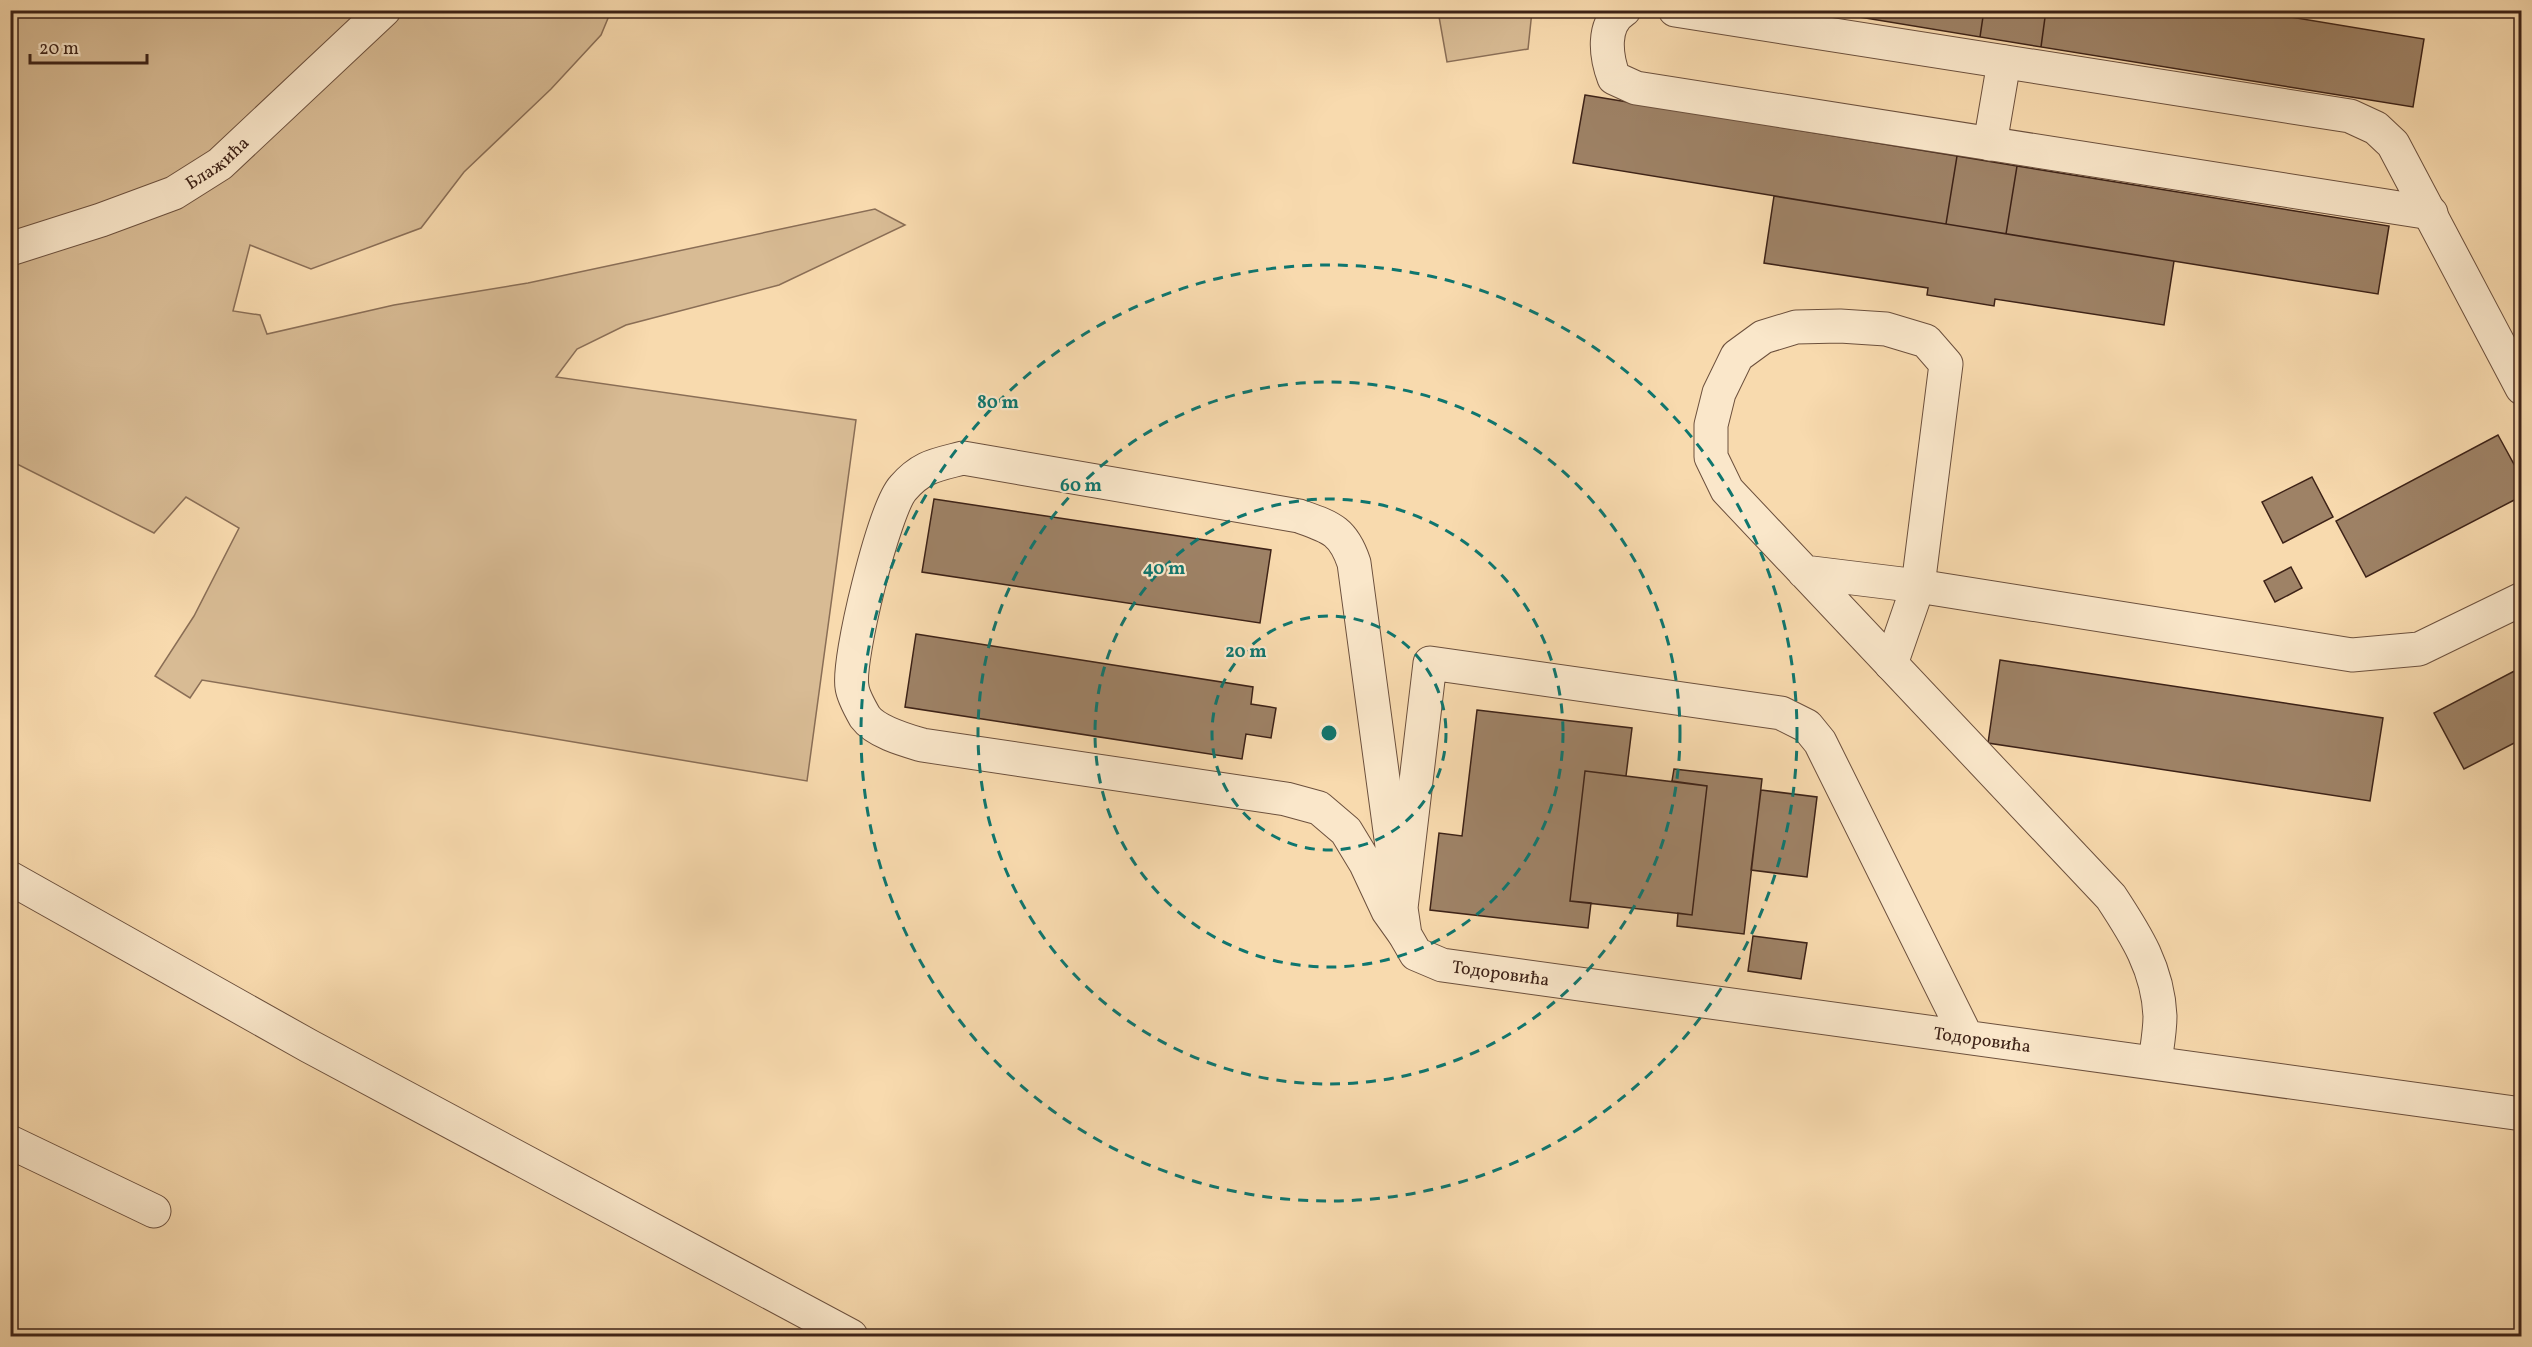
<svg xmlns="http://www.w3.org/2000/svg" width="2532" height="1347" viewBox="0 0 2532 1347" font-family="Vollkorn,serif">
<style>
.green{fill:#d8bb94;stroke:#8a6e56;stroke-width:1.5}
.building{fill:#9e8266;stroke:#3d2217;stroke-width:1.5}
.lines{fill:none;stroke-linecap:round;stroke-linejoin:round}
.minor-casing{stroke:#6c503d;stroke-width:35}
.minor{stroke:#fae7ca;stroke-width:33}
.ring{fill:none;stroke:#0f766e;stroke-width:3;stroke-dasharray:10 8}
.labels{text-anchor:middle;stroke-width:4.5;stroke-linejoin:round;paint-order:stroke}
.street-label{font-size:18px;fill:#3d2217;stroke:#fae7ca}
.centre{fill:#0f766e;stroke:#fae7ca;stroke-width:3}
.ring-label{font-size:18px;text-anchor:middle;font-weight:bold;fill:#0f766e;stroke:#fae7ca;stroke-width:4.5;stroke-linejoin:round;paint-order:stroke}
</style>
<rect width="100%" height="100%" fill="#f8daae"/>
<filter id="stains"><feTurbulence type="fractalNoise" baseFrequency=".00333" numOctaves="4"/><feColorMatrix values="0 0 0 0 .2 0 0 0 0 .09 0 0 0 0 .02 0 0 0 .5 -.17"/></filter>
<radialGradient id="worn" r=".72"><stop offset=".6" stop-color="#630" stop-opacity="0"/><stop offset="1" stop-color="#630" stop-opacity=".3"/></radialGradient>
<!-- green -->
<path class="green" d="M10 11H611L601 35 551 89 464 172 421 228 311 269 250 245 233 311 260 315 267 334 394 305 528 283 875 209 905 225 779 285 626 325 577 349 556 377 856 420 807 781 202 680 190 698 155 676 194 616 239 528 186 497 154 533 11 461Z
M1438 11H1532L1528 49 1447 62Z"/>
<!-- building -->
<path class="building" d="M1817 10H1984L1980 37Z
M1984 10H2046L2041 47 1980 37Z
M2046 10H2248L2424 39 2413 107 2041 47Z
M1585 95 1957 156 1946 224 1573 163Z
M1957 156 2017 166 2006 234 1946 224Z
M2017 166 2389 226 2378 294 2006 234Z
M1774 196 2174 261 2164 325 1995 299 1994 306 1927 295 1928 288 1764 263Z
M2498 435 2522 479V496L2366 577 2336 521Z
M2312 477 2333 517 2283 543 2262 502Z
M934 499 1271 550 1260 623 922 572Z
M2291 567 2302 588 2275 602 2264 581Z
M916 634 1253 687 1251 704 1276 708 1271 738 1246 734 1242 759 905 707Z
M2000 660 2383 718 2370 801 1988 743Z
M2522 667V739L2464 769 2434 713Z
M1477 710 1632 728 1626 776 1585 771 1570 901 1591 903 1588 928 1430 910 1439 833 1462 836Z
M1674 769 1762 779 1744 934 1677 926 1678 913 1692 915 1707 786 1672 781Z
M1585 771 1707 786 1692 915 1570 901Z
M1761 790 1817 797 1807 877 1751 870Z
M1753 936 1807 943 1801 979 1748 971Z"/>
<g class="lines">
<defs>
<g id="minor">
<path d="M1624 10C1601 24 1606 57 1614 78L1636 88 2431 213"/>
<path d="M1675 10 2350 116 2376 128 2393 144 2522 388"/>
<path d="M1990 144 2004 62"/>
<path id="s1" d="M10 249 101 220 174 193 220 164 384 10"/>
<path d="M1804 572 1918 586 1946 364 1926 341 1886 329 1840 326 1796 327 1763 337 1737 356 1719 393 1711 425V457L1727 490 2111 897C2136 935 2158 969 2160 1016 2160 1031 2157 1047 2155 1062"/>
<path d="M1891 664 1918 586 2352 655 2419 649 2522 599"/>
<path d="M1394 861 1354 563C1343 530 1330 527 1299 516L963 458C936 465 922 466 903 488 884 509 847 660 852 687 853 696 861 710 865 717 876 732 905 740 922 745L1286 799 1319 808 1346 831 1366 864 1388 911 1403 932"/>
<path d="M10 878 309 1046 851 1336"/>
<path id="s2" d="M1966 1036 1820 742 1807 726 1781 713 1430 663 1401 908 1405 935 1416 954 1442 965 2522 1114"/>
<path d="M10 1142 154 1211"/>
</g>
</defs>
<!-- minor casing -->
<use href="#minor" class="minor-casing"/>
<!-- minor -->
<use href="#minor" class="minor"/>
</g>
<!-- distance rings -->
<g class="ring">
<circle cx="1329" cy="733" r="117"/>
<circle cx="1329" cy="733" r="234"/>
<circle cx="1329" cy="733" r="351"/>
<circle cx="1329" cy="733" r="468"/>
</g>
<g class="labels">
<!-- street labels -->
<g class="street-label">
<text dy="6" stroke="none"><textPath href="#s1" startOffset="226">Блажића</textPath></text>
<text dy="6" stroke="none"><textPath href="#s2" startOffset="1116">Тодоровића</textPath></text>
<text dy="6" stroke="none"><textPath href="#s2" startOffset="1602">Тодоровића</textPath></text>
</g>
</g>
<circle cx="1329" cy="733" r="9" class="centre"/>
<g class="ring-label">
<text x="998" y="408">80 m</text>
<text x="1081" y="491">60 m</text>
<text x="1164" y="574">40 m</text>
<text x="1246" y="657">20 m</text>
</g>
<!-- margin -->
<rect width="2532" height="1347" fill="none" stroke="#f8daae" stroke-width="36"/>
<rect x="12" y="12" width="2508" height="1323" fill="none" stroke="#3d2217" stroke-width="3"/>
<rect x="18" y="18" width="2496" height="1311" fill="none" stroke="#3d2217" stroke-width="1.5"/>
<!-- scale -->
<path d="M30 54v9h117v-9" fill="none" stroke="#3d2217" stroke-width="3"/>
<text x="39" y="54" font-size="18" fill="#3d2217" stroke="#fae7ca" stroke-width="4.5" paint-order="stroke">20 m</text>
<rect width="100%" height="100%" filter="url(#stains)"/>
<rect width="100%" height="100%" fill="url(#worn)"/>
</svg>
